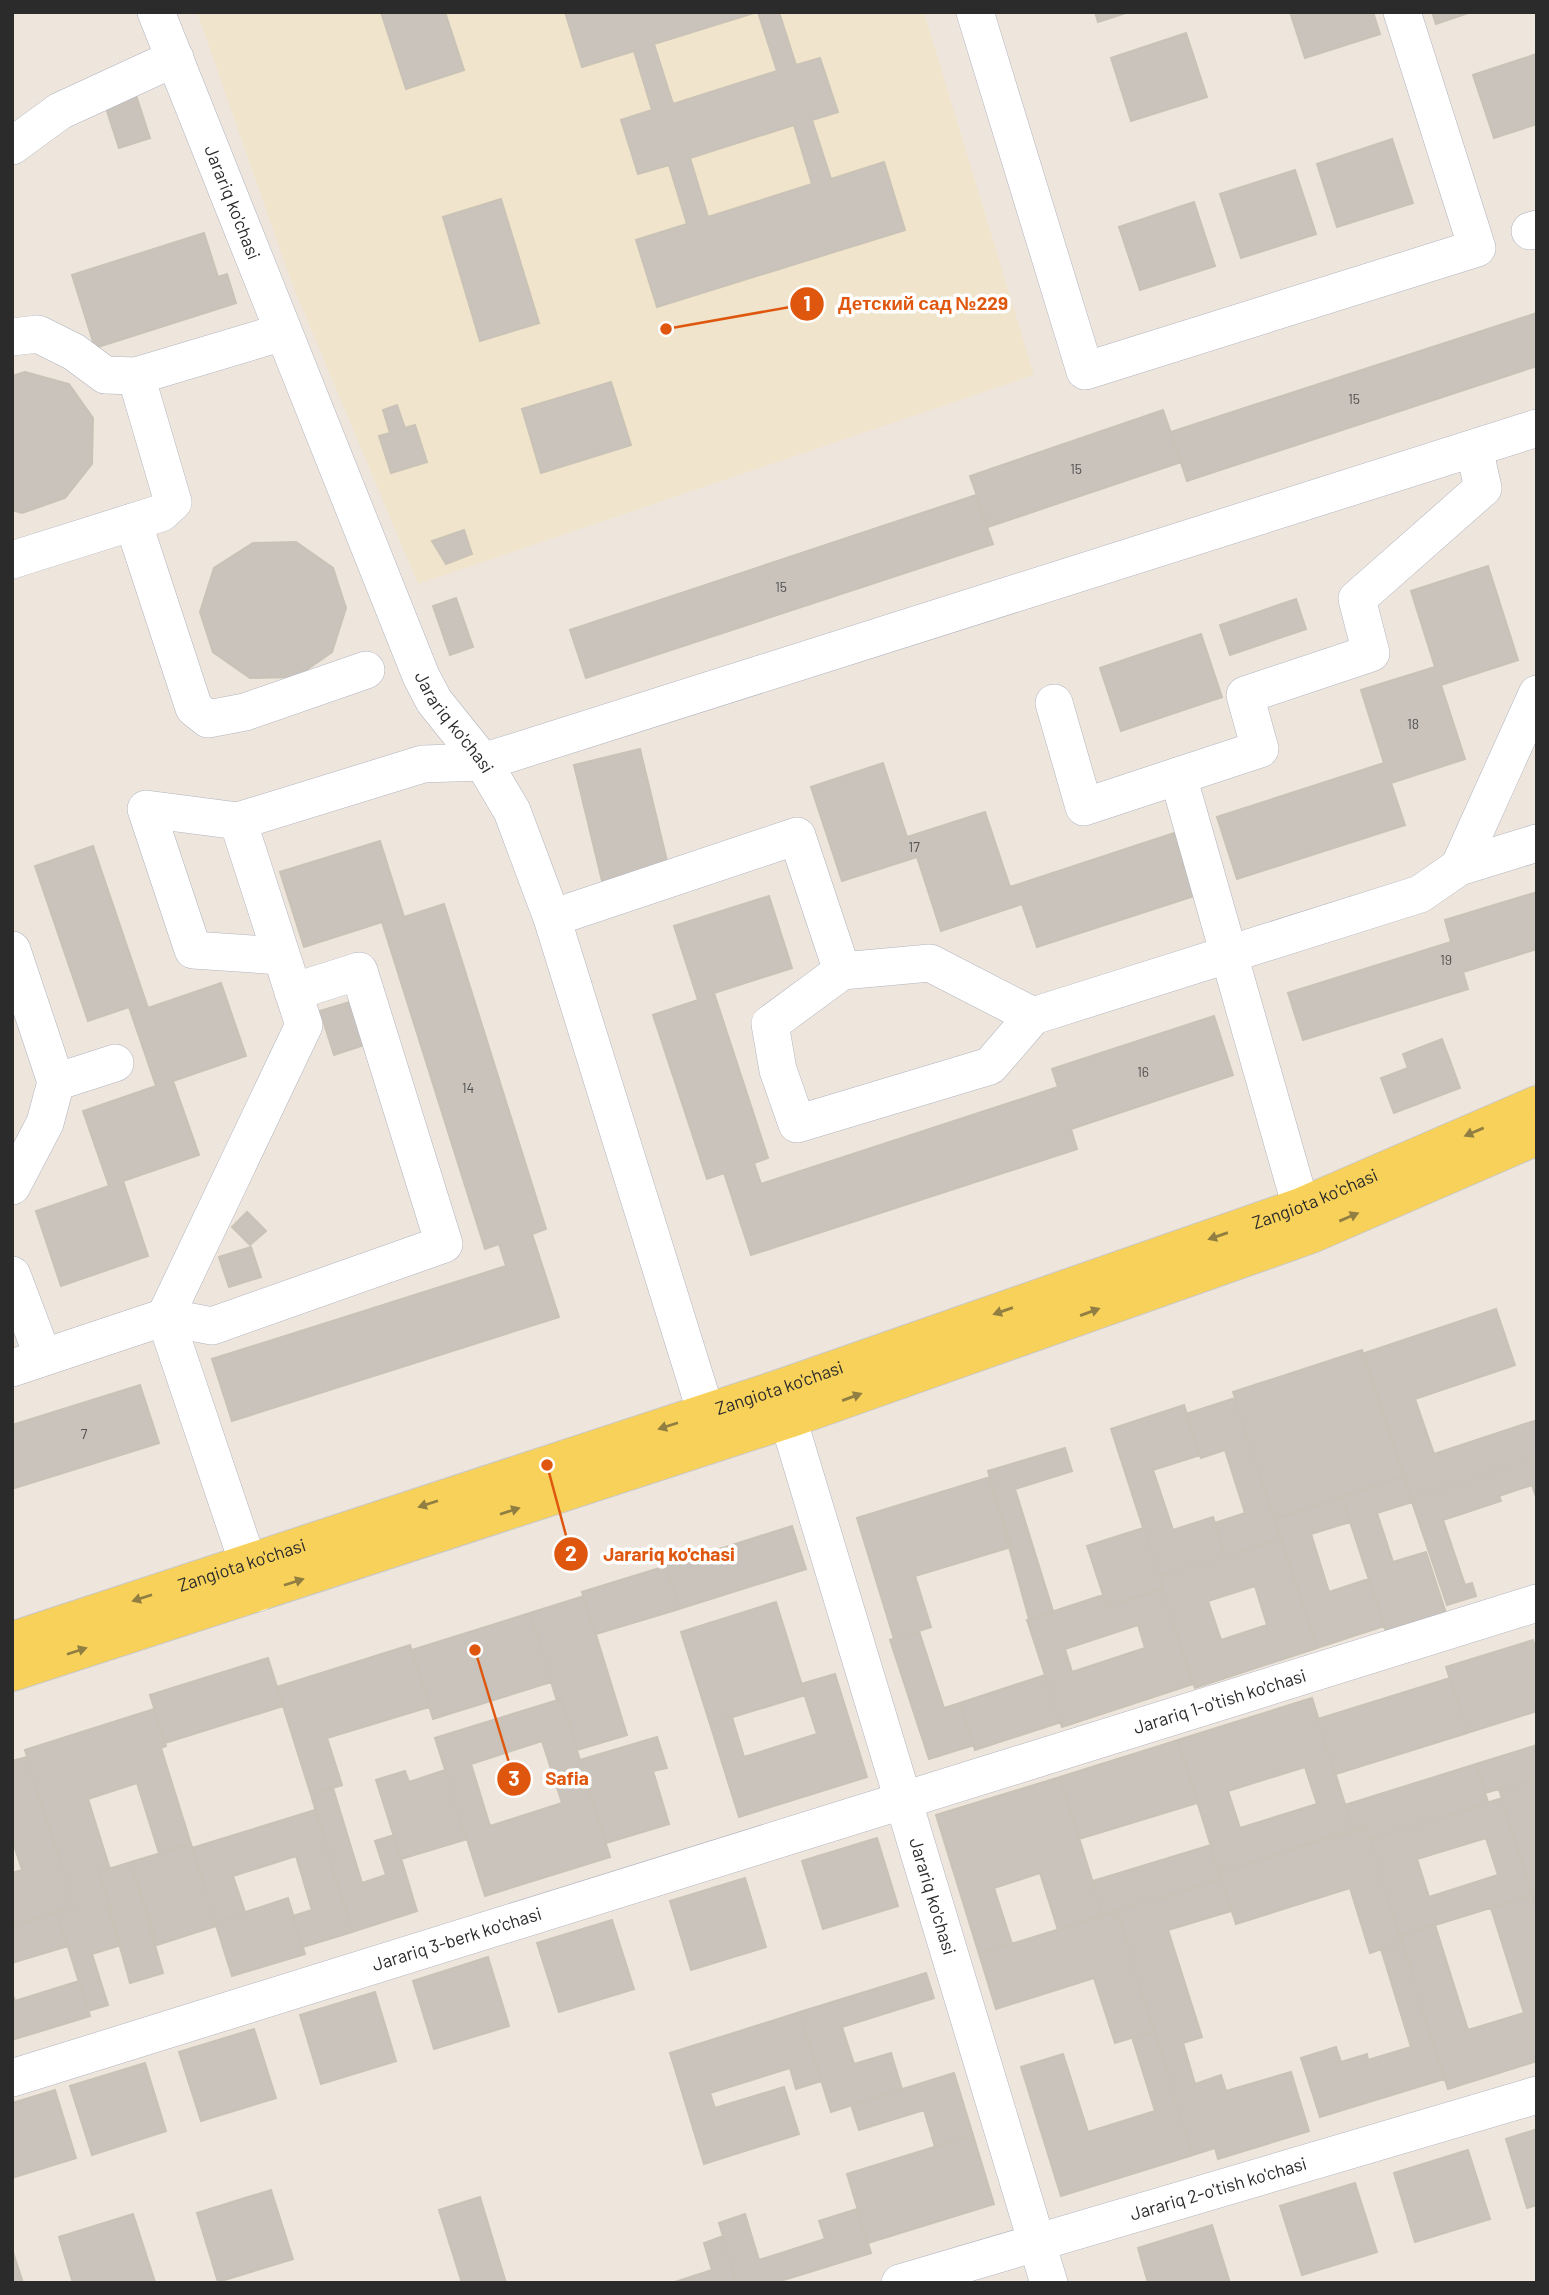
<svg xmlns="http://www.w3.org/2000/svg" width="1549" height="2295" viewBox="0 0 1549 2295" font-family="Barlow,sans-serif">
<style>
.education{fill:#f0e4cc}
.building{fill:#c9c3bc;stroke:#c9c2b6;stroke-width:2;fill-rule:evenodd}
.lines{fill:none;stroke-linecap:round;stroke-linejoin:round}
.minor-casing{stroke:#b1b3bf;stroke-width:38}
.major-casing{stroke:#c8c8c8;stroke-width:40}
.minor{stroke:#fff;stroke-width:37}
.major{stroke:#f7d159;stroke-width:38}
.oneway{fill:#917e42}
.labels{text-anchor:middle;stroke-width:7;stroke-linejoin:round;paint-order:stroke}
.number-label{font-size:14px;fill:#52514f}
.street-label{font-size:18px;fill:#2b2b2b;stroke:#fff}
.leader{fill:none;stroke:#df570e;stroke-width:2.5}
.callout-dot{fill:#df570e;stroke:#fff;stroke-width:2.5}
.mark-label{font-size:21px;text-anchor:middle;font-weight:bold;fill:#fff}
.callout-label{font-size:19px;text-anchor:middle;font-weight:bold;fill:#df570e;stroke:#fff;stroke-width:7;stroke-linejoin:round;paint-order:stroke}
</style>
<rect width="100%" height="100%" fill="#eee6dd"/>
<!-- education -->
<path class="education" d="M197 12H924L1034 375 418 584 292 284Z"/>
<!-- building -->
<path class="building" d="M381 12H445L464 70 406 89Z
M565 12H757L654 44 673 104 777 71 758 12H779L796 65 820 58 838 112 812 120 831 179 884 162 905 230 657 307 636 240 687 224 669 165 638 174 621 120 652 110 634 51 582 67ZM794 125 812 184 708 217 690 158Z
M1095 12H1129L1098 22Z
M1290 12H1373L1380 34 1305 58Z
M1432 12H1471L1436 24Z
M1186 33 1207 97 1131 121 1111 58Z
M1537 54V124L1494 138 1473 75Z
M135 92 150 138 119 148 104 102Z
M1392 139 1413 203 1337 227 1317 164Z
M1295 170 1316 234 1241 258 1220 194Z
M501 199 539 323 480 341 443 217Z
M1194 202 1215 266 1140 290 1119 227Z
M204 233 218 277 227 274 236 303 95 348 72 275Z
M1537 313V366L1187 481 1171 432Z
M25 372 69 384 93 418 92 464 65 498 22 513 12 510V376Z
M611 382 631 445 541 473 522 409Z
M397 405 405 428 415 425 427 462 391 473 379 436 390 433 383 410Z
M1163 410 1181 462 988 527 970 476Z
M976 495 993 544 586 678 570 630Z
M464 530 472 554 446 564 432 541Z
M296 542 333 568 346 608 332 652 296 677 250 678 213 652 200 612 214 568 253 543Z
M1488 566 1518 660 1441 685 1465 759 1391 783 1405 825 1237 879 1217 817 1384 763 1361 690 1435 667 1411 591Z
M456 598 473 647 450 655 433 606Z
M1296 599 1306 629 1230 655 1220 625Z
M1201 634 1222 697 1121 731 1100 668Z
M640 749 669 869 603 885 574 765Z
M883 763 907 837 985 812 1010 887 1174 833 1194 896 1037 947 1022 904 941 931 917 857 842 881 811 787Z
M380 841 404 917 444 904 546 1229 532 1234 559 1317 232 1421 212 1359 506 1266 499 1244 485 1249 382 922 304 947 280 872Z
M93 846 148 1008 221 983 246 1056 173 1081 199 1155 123 1181 148 1256 61 1286 36 1211 109 1186 83 1111 156 1086 129 1007 88 1021 35 866Z
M1537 892V949L1463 972 1468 989 1303 1040 1288 993 1451 942 1445 920Z
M769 896 792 968 714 993 768 1158 754 1163 761 1184 1058 1087 1052 1069 1214 1016 1233 1075 1071 1129 1077 1149 751 1255 724 1173 707 1179 653 1015 698 1000 674 926Z
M353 1001 367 1044 334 1055 320 1011Z
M1442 1039 1460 1088 1394 1113 1381 1078 1408 1068 1403 1054Z
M247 1212 266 1231 250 1245 232 1227Z
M251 1247 261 1277 229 1287 219 1257Z
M1496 1309 1515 1365 1415 1399 1434 1454 1534 1421 1537 1457 1411 1499 1362 1354Z
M1362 1350 1404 1477 1275 1519 1233 1392Z
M140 1385 159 1443 12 1489V1425Z
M1235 1398 1281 1538 1225 1556 1215 1523 1245 1513 1225 1450 1201 1458 1186 1414Z
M1184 1405 1200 1455 1153 1470 1173 1530 1213 1517 1225 1556 1159 1577 1111 1429Z
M1065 1448 1072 1471 1015 1489 1053 1611 1029 1619 988 1471Z
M1537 1457V1500L1532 1485 1499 1496 1501 1501 1443 1520 1465 1585 1472 1583 1476 1596 1447 1605 1411 1499Z
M990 1477 1011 1547 915 1576 931 1627 894 1639 857 1518Z
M1404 1477 1412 1502 1377 1513 1393 1562 1426 1552 1446 1613 1386 1632 1342 1497Z
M1342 1497 1350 1522 1311 1534 1329 1592 1368 1579 1384 1626 1317 1648 1275 1519Z
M792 1526 806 1569 679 1609 666 1566Z
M1143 1528 1163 1589 1107 1607 1087 1546Z
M1281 1538 1317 1648 1195 1688 1159 1577ZM1255 1586 1267 1625 1221 1640 1208 1601Z
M666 1566 679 1609 596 1634 582 1592Z
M1163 1589 1193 1684 1062 1727 1027 1620 1103 1595 1107 1607ZM1138 1625 1145 1648 1072 1672 1065 1649Z
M584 1596 627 1735 577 1750 561 1699 557 1701 530 1613Z
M776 1602 805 1695 710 1724 681 1632Z
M530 1613 551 1682 433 1719 412 1650Z
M919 1631 944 1708 960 1703 974 1745 929 1759 890 1640Z
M1533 1640 1537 1653V1711L1467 1733 1446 1667Z
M410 1645 429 1707 327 1738 342 1785 311 1795 277 1687Z
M268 1658 283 1706 165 1743 150 1695Z
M835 1674 867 1777 739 1817 710 1724 732 1717 744 1757 817 1734 801 1684Z
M1045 1675 1061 1722 975 1750 960 1703Z
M1450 1678 1467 1733 1336 1774 1318 1719Z
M1312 1698 1353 1830 1219 1872 1178 1740ZM1305 1767 1317 1804 1240 1828 1228 1791Z
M561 1699 610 1857 485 1896 435 1738ZM542 1741 562 1803 490 1826 471 1764Z
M154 1709 166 1746 161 1748 191 1844 159 1853 137 1783 88 1799 110 1869 99 1872 121 1945 92 1954 108 2005 88 2011 57 1912 74 1907 25 1750Z
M657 1737 667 1768 653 1771 669 1824 606 1843 580 1760Z
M1178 1740 1197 1803 1079 1839 1060 1777Z
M1537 1745V1778L1485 1793 1476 1764Z
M27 1757 74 1907 12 1926V1873L22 1870 12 1839V1761Z
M1476 1764 1488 1802 1370 1840 1366 1827 1353 1830 1345 1805Z
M445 1770 467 1839 401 1859 376 1780 405 1771 409 1782Z
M1060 1777 1103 1915 1058 1930 1040 1873 994 1888 1012 1944 979 1954 936 1815Z
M1537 1778V1905L1535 1906 1499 1789Z
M333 1788 362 1883 386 1875 375 1841 394 1835 417 1911 352 1932 311 1795Z
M1502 1798 1532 1895 1400 1936 1370 1840ZM1486 1838 1498 1875 1429 1897 1417 1859Z
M315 1810 352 1932 303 1947 293 1916 312 1910 296 1856 233 1876 245 1912 215 1922 192 1848Z
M1366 1827 1402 1942 1370 1953 1350 1888 1236 1924 1219 1872Z
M877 1838 898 1906 823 1929 802 1861Z
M191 1844 216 1926 157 1945 131 1862Z
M1211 1845 1221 1879 1103 1915 1093 1881Z
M131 1862 163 1973 130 1983 99 1872Z
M745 1878 766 1947 691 1970 670 1901Z
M1221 1879 1231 1911 1168 1930 1202 2037 1183 2043 1195 2084 1221 2075 1226 2091 1291 2072 1309 2131 1218 2159 1215 2148 1193 2155 1117 1911Z
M1532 1895 1537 1910V2061L1448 2089 1400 1936 1435 1925 1468 2030 1524 2013 1491 1908Z
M288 1898 305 1954 232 1976 215 1922Z
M1117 1911 1154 2031 1115 2043 1094 1978 996 2009 979 1954Z
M57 1912 68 1946 12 1963V1926Z
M612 1920 634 1989 559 2012 537 1943Z
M1402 1942 1444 2079 1320 2117 1301 2058 1336 2047 1341 2062 1367 2054 1368 2060 1411 2047 1381 1949Z
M488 1957 509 2026 434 2049 413 1981Z
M926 1973 934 1998 842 2027 854 2064 891 2053 902 2089 831 2112 800 2012Z
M79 1981 90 2016 12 2040V1992L15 2001Z
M375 1992 396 2061 321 2084 300 2015Z
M800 2012 821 2081 796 2089 790 2068 710 2093 715 2108 784 2087 799 2134 704 2164 670 2053Z
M254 2029 276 2098 201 2121 179 2052Z
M1154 2031 1193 2155 1061 2196 1021 2067 1063 2054 1088 2132 1155 2111 1132 2037Z
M145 2063 166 2131 92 2155 70 2086Z
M954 2073 973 2135 935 2147 924 2110 859 2130 851 2105Z
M55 2090 76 2158 12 2178V2103Z
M1537 2129V2205L1527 2208 1506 2139Z
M973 2135 994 2204 868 2243 847 2174Z
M1468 2150 1490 2219 1415 2242 1394 2173Z
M1355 2183 1377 2252 1302 2275 1280 2206Z
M271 2190 293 2259 218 2282 197 2213Z
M480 2197 506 2283H462L439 2210Z
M857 2209 871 2253 774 2283H737L719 2223 745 2214 759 2260 825 2239 819 2221Z
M133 2214 155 2282 73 2283 59 2237Z
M1212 2225 1230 2283H1148L1138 2248Z
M723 2236 737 2283H672L712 2270 704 2243Z
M12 2249 23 2283H12Z"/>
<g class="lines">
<defs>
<g id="minor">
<path id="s1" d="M156 12 421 676 434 701 483 762 512 811 552 918 715 1442"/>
<path d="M975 12 1085 371 1477 248 1402 12"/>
<path d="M12 146 60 111 175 58"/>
<path d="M1530 231 1537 229"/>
<path d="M12 337 38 334 74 352 105 375 136 376 283 332"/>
<path d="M133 522 194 708 208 719 245 712 366 670"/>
<path d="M12 560 161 513 173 502 136 376"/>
<path d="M1054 703 1084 807 1260 749 1245 695 1371 653 1357 599 1483 488 1474 448"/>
<path d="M1178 776 1301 1207 1311 1234"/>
<path d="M238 821 304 1025 165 1317 258 1593"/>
<path d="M1459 867 1537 694"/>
<path d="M552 918 797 836 842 971"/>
<path d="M12 950 56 1082 45 1123 12 1186"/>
<path d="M281 956 193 950 146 809 238 821 423 764 483 762 1537 428"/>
<path d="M1033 1016 930 963 842 971 770 1024 778 1070 797 1124 990 1066 1033 1016 1420 894 1459 867 1537 843"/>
<path d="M56 1082 115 1063"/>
<path d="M12 1275 43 1357"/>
<path d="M12 1368 165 1317 212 1326 444 1244 359 971 293 992"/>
<path id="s2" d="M779 1389 1049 2283"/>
<path id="s3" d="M12 2078 1537 1603"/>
<path id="s4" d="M900 2283 1537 2095"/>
</g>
<g id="major">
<path id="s5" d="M12 1641 779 1389 1301 1207 1537 1105"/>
<path d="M12 1672 788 1419 1311 1234 1537 1136"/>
</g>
</defs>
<!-- minor casing -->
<use href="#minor" class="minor-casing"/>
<!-- major casing -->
<use href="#major" class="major-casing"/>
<!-- minor -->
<use href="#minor" class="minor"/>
<!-- major -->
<use href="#major" class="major"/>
</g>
<!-- one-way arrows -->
<defs><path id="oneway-solid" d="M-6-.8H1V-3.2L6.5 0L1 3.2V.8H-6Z" transform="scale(1.75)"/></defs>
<g class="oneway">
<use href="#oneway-solid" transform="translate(1474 1132) rotate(157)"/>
<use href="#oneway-solid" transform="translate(1349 1217) rotate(-23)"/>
<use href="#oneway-solid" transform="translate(1218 1236) rotate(161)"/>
<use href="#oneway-solid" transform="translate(1003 1311) rotate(161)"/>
<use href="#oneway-solid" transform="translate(1090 1312) rotate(-20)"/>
<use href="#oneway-solid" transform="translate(852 1397) rotate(-20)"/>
<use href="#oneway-solid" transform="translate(668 1426) rotate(162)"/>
<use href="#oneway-solid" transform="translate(428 1504) rotate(162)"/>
<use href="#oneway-solid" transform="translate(510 1511) rotate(-18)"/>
<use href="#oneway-solid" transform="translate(294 1582) rotate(-18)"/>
<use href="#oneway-solid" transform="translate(142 1598) rotate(162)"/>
<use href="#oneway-solid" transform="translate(77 1651) rotate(-18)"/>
</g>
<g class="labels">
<!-- number labels -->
<g class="number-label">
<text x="1354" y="404">15</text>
<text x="1076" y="474">15</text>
<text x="781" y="592">15</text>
<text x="1413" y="729">18</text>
<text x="914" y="852">17</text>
<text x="1446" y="965">19</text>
<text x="1143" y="1077">16</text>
<text x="468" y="1093">14</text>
<text x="84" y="1439">7</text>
</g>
<!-- street labels -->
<g class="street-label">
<text dy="6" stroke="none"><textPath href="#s1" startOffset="205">Jarariq ko'chasi</textPath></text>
<text dy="6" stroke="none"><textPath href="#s1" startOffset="772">Jarariq ko'chasi</textPath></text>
<text dy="6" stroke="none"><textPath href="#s5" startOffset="1376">Zangiota ko'chasi</textPath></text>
<text dy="6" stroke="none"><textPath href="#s5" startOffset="808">Zangiota ko'chasi</textPath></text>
<text dy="6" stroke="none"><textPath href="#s5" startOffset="242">Zangiota ko'chasi</textPath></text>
<text dy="6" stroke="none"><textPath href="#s3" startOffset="1265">Jarariq 1-o'tish ko'chasi</textPath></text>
<text dy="6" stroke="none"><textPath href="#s2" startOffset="530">Jarariq ko'chasi</textPath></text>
<text dy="6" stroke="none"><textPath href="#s3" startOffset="466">Jarariq 3-berk ko'chasi</textPath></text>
<text dy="6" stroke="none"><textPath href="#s4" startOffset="332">Jarariq 2-o'tish ko'chasi</textPath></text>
</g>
</g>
<!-- callouts -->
<path class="leader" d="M666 329L807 304M547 1465L571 1554M475 1650L514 1779"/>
<g class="callout-dot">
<circle cx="666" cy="329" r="7"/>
<circle cx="547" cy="1465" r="7"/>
<circle cx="475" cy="1650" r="7"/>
<circle cx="807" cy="304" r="18"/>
<circle cx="571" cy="1554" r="18"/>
<circle cx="514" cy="1779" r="18"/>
</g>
<g class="mark-label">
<text x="807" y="311">1</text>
<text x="571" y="1561">2</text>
<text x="514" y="1786">3</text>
</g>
<g class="callout-label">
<text x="923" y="310">Детский сад №229</text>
<text x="669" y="1561">Jarariq ko'chasi</text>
<text x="567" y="1785">Safia</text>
</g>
<!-- border -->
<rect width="1549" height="2295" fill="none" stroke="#2b2b2b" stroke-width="28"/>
</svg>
